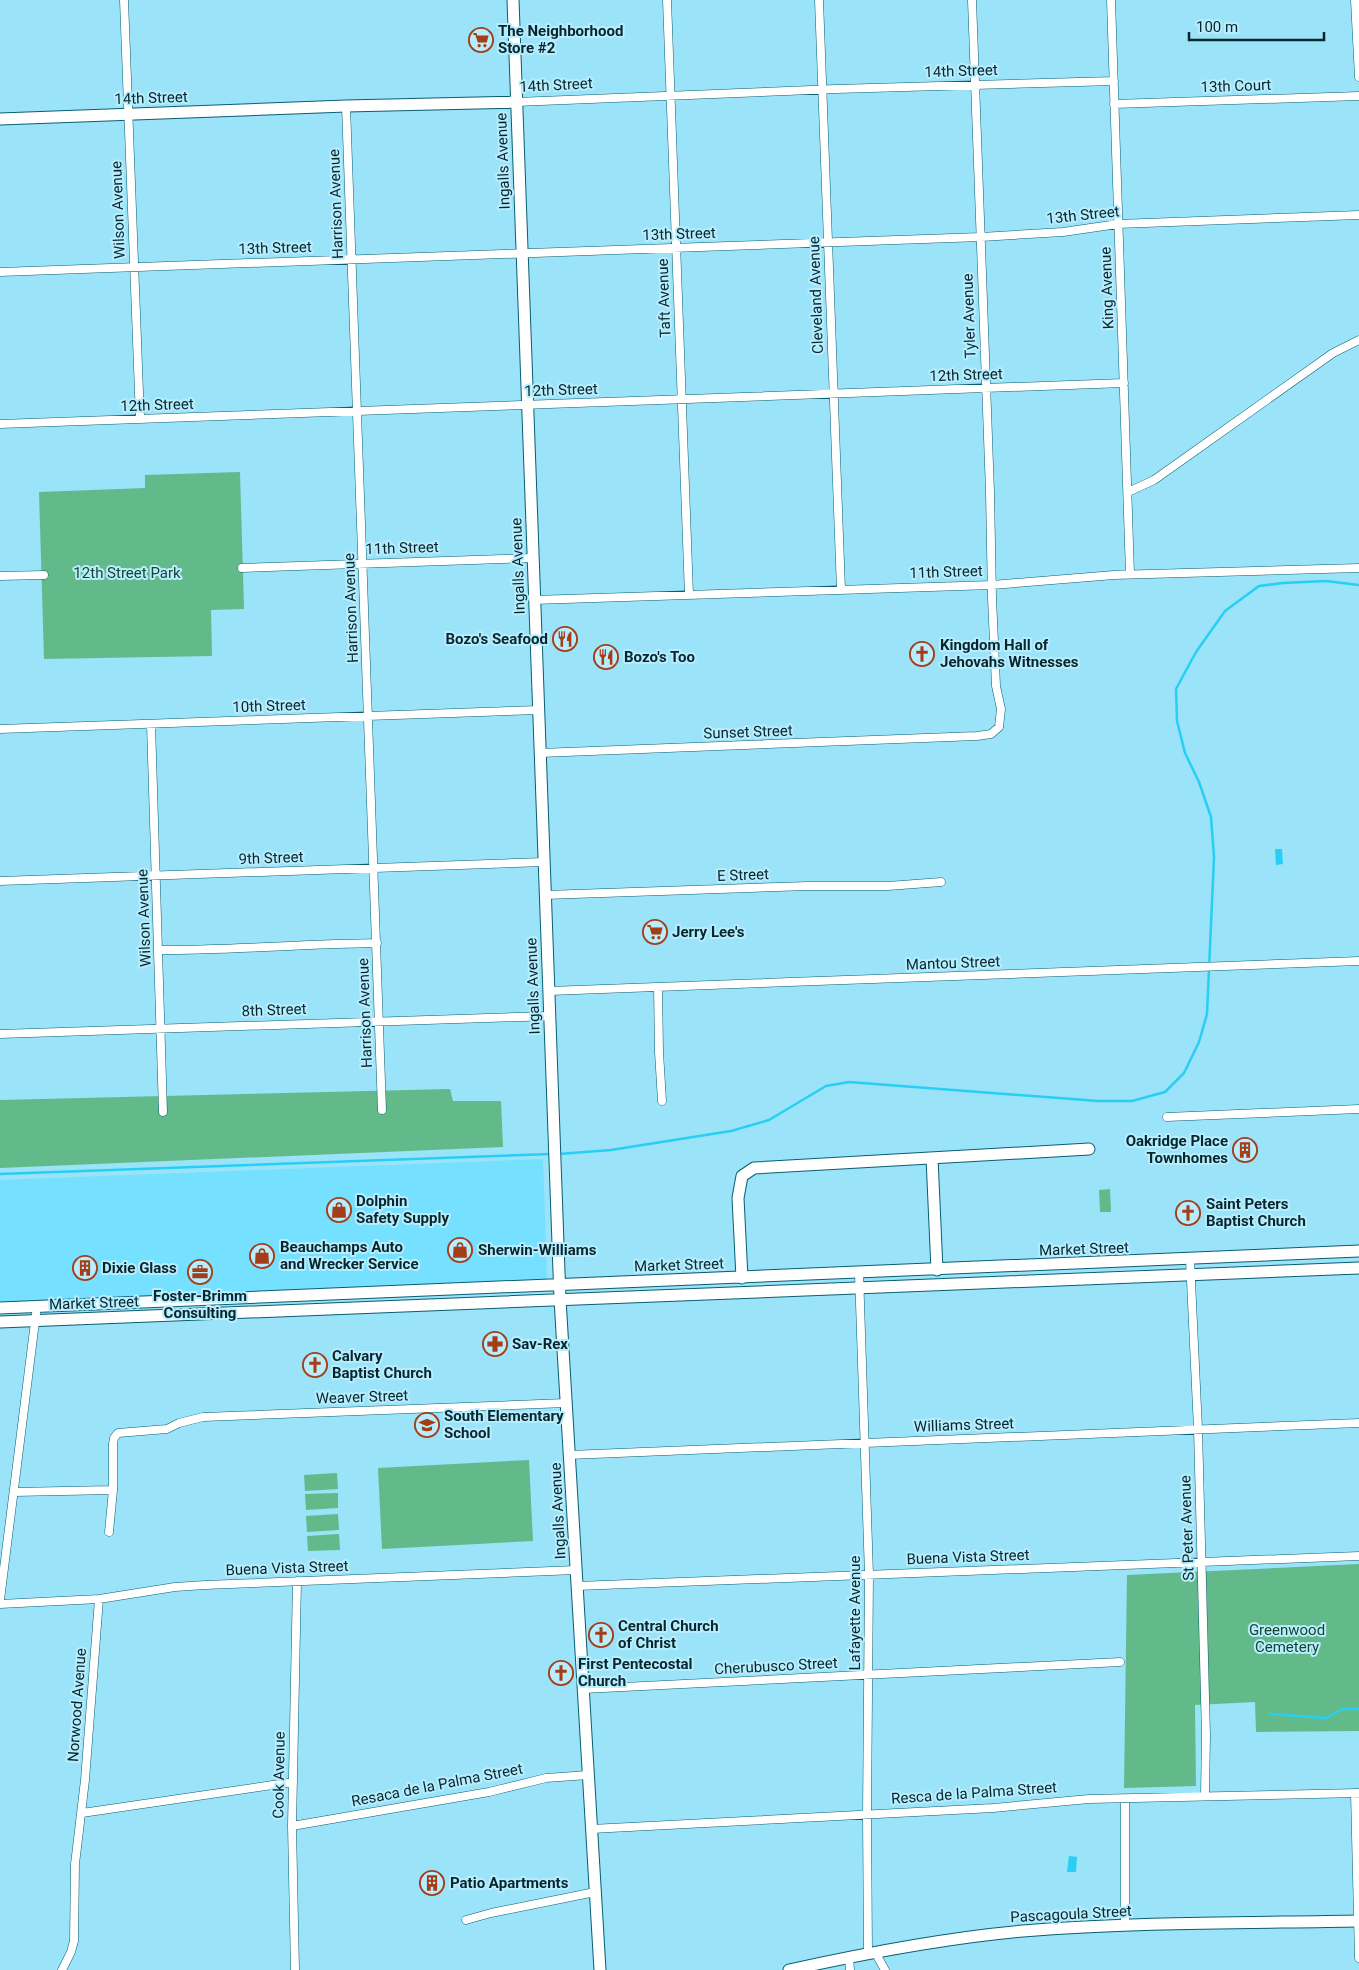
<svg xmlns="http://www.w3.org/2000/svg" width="1359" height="1970" viewBox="0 0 1359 1970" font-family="Roboto,sans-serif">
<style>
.built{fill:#75e0ff}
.green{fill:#62ba8b}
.water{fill:#29cef4}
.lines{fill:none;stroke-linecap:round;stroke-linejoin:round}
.stream{stroke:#29cef4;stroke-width:2.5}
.street-casing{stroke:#095e71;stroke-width:9}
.secondary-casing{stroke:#095e71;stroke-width:13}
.street{stroke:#fff;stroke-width:8}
.secondary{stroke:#fff;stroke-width:11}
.labels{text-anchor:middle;stroke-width:4;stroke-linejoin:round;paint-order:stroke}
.poi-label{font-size:15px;font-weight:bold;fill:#06262e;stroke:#b8edfe;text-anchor:start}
.street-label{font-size:15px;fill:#06262e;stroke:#b8edfe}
.park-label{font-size:15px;fill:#16462e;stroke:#b8edfe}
</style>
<rect width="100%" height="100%" fill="#9be3f9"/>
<!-- built -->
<path class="built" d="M543 1159 547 1279 0 1302V1180Z"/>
<!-- green -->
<path class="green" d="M240 472 244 609 211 610 212 656 44 659 39 492 145 488V475Z
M450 1089 453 1101H501L503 1147 0 1168V1100Z
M1110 1189 1111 1212H1100L1099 1190Z
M529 1460 533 1541 382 1549 378 1468Z
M337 1473 338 1489 305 1491 304 1475Z
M338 1493V1508L306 1510 305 1494Z
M338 1514 339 1530 307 1532 306 1516Z
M339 1534 340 1550 308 1551 307 1536Z
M1359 1564V1731L1256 1732 1255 1702 1195 1705 1196 1786 1124 1788 1127 1575Z"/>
<!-- water -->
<path class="water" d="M1275 849H1282L1283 864 1276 865Z
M1069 1856 1077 1857 1076 1872H1067Z"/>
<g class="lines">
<!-- stream -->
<path class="stream" d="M559 1154 611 1150 731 1131 769 1120 826 1086 849 1082 1098 1101H1132L1165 1092 1184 1073 1199 1042 1207 1014 1214 857 1211 817 1199 782 1185 753 1177 721 1176 689 1196 652 1225 611 1259 586 1283 583 1326 581 1359 585
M0 1174 551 1154
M1270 1714 1326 1718 1343 1709H1359"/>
<defs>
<path id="street" d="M124 0 140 419
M667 0 689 595
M819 0 841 590
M1111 0 1130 574
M1355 0 1359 77
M516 102 836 89 1114 81
M1114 104 1359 96
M346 106 382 1110
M0 272 981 237 1063 232 1118 224 1359 215
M0 424 1124 383
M1128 492 1154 480 1333 353 1359 340
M242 568 533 558
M0 576 44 575
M534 600 992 585 1114 575 1359 568
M151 724 163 1112
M0 729 539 710
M540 753 977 736 991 734 999 727 1001 709 996 686 992 598 990 492 972 0
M0 881 544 862
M545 895 808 886H888L941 882
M159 950C232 950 304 944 377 943
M658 987 659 1052 662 1101
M549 991 1359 961
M0 1034 550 1016
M1167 1117 1359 1109
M1190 1260 1198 1429 1206 1735 1205 1796
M859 1273 869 1575 867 1815 868 1953
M569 1455 1359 1423
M14 1492 113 1490
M109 1532 113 1490V1444L114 1438 118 1433 167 1429 179 1423 203 1417 566 1403
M577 1586 1359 1556
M0 1600 37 1306
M0 1604 99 1599 175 1587 205 1585 576 1570
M583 1689 1120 1662
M1355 1793 1359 1958
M1125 1799V1926
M82 1813 293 1782
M292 1826 489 1792 546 1778 588 1775
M591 1829 993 1808 1089 1799 1359 1793
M466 1920 491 1913 595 1892
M875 1952 885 1970
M849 1957 850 1970
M62 1970 71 1952 74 1941 75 1864 85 1780 99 1599
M295 1970 292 1826 297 1581"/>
<path id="secondary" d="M513 0 560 1299 600 1970
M0 119 346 106 516 102
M932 1158 937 1270
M742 1278 738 1198 742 1176 754 1168 1089 1149
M0 1308 1359 1251
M0 1322 1359 1268
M789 1970C866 1953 944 1938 1023 1931 1135 1922 1247 1923 1359 1921"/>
</defs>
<!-- street casing -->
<use href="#street" class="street-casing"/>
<!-- secondary casing -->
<use href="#secondary" class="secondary-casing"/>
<!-- street -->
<use href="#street" class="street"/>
<!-- secondary -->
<use href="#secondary" class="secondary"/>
</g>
<!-- icons -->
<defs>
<symbol id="supermarket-ring" viewBox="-11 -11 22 22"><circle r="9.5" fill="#b8edfe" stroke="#a43e19" stroke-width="1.5"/><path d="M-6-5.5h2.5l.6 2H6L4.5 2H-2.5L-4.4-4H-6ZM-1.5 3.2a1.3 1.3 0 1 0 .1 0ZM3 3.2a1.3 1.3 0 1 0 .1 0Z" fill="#a43e19"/></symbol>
<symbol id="restaurant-ring" viewBox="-11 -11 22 22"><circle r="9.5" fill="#b8edfe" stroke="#a43e19" stroke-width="1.5"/><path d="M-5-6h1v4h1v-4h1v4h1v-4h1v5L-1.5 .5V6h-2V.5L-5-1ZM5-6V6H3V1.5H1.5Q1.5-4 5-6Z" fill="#a43e19"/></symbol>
<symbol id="church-ring" viewBox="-11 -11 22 22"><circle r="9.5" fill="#b8edfe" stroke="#a43e19" stroke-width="1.5"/><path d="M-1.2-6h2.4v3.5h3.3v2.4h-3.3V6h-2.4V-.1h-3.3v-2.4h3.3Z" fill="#a43e19"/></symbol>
<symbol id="building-ring" viewBox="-11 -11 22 22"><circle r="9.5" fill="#b8edfe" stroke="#a43e19" stroke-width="1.5"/><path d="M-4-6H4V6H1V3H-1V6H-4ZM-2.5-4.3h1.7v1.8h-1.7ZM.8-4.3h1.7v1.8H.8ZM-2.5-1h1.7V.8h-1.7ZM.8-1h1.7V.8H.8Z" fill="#a43e19"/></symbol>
<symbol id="shop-ring" viewBox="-11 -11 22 22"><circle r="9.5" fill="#b8edfe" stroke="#a43e19" stroke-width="1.5"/><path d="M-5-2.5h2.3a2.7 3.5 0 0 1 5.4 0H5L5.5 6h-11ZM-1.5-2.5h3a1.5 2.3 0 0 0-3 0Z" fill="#a43e19"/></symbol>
<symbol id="office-ring" viewBox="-11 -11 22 22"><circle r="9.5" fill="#b8edfe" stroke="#a43e19" stroke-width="1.5"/><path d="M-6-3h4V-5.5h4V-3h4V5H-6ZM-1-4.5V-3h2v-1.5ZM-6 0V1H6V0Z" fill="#a43e19"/></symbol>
<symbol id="pharmacy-ring" viewBox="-11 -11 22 22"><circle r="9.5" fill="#b8edfe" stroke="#a43e19" stroke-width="1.5"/><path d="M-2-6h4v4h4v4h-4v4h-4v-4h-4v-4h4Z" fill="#a43e19"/></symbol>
<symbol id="school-ring" viewBox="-11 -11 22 22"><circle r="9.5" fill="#b8edfe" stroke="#a43e19" stroke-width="1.5"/><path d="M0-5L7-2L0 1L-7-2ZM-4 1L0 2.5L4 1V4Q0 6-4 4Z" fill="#a43e19"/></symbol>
</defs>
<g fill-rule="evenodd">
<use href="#supermarket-ring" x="467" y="26" width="28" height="28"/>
<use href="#restaurant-ring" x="551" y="625" width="28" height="28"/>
<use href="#church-ring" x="908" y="640" width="28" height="28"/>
<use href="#restaurant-ring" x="592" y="643" width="28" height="28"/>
<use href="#supermarket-ring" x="641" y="918" width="28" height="28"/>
<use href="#building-ring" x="1231" y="1136" width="28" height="28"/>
<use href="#shop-ring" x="325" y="1196" width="28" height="28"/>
<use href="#church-ring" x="1174" y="1199" width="28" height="28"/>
<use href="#shop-ring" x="446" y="1236" width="28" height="28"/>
<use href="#shop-ring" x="248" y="1242" width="28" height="28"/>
<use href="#building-ring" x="71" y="1254" width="28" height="28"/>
<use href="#office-ring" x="186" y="1258" width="28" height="28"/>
<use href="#pharmacy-ring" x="481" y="1330" width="28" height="28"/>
<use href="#church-ring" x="301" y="1351" width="28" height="28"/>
<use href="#school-ring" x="413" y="1411" width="28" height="28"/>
<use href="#church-ring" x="587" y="1621" width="28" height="28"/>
<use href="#church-ring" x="547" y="1659" width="28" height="28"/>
<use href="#building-ring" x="418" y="1869" width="28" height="28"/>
</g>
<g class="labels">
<!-- poi labels -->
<g class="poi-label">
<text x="498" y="36">The Neighborhood<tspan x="498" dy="17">Store #2</tspan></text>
<text x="548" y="644" text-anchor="end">Bozo's Seafood</text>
<text x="940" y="650">Kingdom Hall of<tspan x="940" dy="17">Jehovahs Witnesses</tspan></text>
<text x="624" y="662">Bozo's Too</text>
<text x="672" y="937">Jerry Lee's</text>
<text x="1228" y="1146" text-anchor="end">Oakridge Place<tspan x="1228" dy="17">Townhomes</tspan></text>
<text x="356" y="1206">Dolphin<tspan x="356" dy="17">Safety Supply</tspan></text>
<text x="1206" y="1209">Saint Peters<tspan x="1206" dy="17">Baptist Church</tspan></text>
<text x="280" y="1252">Beauchamps Auto<tspan x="280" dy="17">and Wrecker Service</tspan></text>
<text x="478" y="1255">Sherwin-Williams</text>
<text x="102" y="1273">Dixie Glass</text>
<text x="200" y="1301" text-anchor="middle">Foster-Brimm<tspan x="200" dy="17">Consulting</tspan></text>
<text x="512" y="1349">Sav-Rex</text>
<text x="332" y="1361">Calvary<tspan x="332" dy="17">Baptist Church</tspan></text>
<text x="444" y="1421">South Elementary<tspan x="444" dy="17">School</tspan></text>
<text x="618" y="1631">Central Church<tspan x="618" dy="17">of Christ</tspan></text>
<text x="578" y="1669">First Pentecostal<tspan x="578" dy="17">Church</tspan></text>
<text x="450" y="1888">Patio Apartments</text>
</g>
<!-- street labels -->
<g class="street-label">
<text transform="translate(961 71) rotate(-2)" y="5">14th Street</text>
<text transform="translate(556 85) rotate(-3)" y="5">14th Street</text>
<text transform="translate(1236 86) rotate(-2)" y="5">13th Court</text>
<text transform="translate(151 98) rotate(-2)" y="5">14th Street</text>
<text transform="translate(503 161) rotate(-92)" y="5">Ingalls Avenue</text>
<text transform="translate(336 204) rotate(-92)" y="5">Harrison Avenue</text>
<text transform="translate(118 210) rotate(-92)" y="5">Wilson Avenue</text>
<text transform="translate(1083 215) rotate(-6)" y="5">13th Street</text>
<text transform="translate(679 234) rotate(-2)" y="5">13th Street</text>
<text transform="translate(275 248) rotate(-2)" y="5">13th Street</text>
<text transform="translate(1107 288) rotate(-92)" y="5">King Avenue</text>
<text transform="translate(816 295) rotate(-92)" y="5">Cleveland Avenue</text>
<text transform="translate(664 298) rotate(-92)" y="5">Taft Avenue</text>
<text transform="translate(969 316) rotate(-92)" y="5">Tyler Avenue</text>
<text transform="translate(966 375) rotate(-2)" y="5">12th Street</text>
<text transform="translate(561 390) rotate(-2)" y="5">12th Street</text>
<text transform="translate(157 405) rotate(-2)" y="5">12th Street</text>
<text transform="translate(402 548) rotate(-2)" y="5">11th Street</text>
<text transform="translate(518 566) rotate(-92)" y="5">Ingalls Avenue</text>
<text transform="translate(946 572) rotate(-2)" y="5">11th Street</text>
<text transform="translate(351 608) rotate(-92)" y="5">Harrison Avenue</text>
<text transform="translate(269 706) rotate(-2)" y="5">10th Street</text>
<text transform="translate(748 732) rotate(-2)" y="5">Sunset Street</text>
<text transform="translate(271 858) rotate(-2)" y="5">9th Street</text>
<text transform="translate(743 875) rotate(-2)" y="5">E Street</text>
<text transform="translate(144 918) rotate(-92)" y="5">Wilson Avenue</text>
<text transform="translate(953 963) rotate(-2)" y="5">Mantou Street</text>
<text transform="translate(533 986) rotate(-92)" y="5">Ingalls Avenue</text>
<text transform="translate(274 1010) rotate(-2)" y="5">8th Street</text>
<text transform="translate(365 1013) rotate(-92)" y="5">Harrison Avenue</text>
<text transform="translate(1084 1249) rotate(-2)" y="5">Market Street</text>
<text transform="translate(679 1265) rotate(-2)" y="5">Market Street</text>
<text transform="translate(94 1303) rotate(-2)" y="5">Market Street</text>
<text transform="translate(362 1397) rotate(-2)" y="5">Weaver Street</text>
<text transform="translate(964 1425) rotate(-2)" y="5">Williams Street</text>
<text transform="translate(558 1511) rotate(-93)" y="5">Ingalls Avenue</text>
<text transform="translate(1187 1528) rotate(-92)" y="5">St Peter Avenue</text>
<text transform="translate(968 1557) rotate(-2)" y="5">Buena Vista Street</text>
<text transform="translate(287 1568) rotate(-2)" y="5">Buena Vista Street</text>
<text transform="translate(855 1613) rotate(-90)" y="5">Lafayette Avenue</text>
<text transform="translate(776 1666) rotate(-3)" y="5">Cherubusco Street</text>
<text transform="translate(77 1705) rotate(-86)" y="5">Norwood Avenue</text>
<text transform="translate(279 1775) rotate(-89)" y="5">Cook Avenue</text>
<text transform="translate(437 1785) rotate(-11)" y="5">Resaca de la Palma Street</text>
<text transform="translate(974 1793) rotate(-4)" y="5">Resca de la Palma Street</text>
<text transform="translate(1071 1914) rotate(-3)" y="5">Pascagoula Street</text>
</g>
<!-- park labels -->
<g class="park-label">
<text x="127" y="578">12th Street Park</text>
<text x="1287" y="1635">Greenwood<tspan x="1287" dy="17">Cemetery</tspan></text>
</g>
</g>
<!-- scale -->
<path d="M1189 32v8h135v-8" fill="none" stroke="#06262e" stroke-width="2.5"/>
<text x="1196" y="32" font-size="15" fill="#06262e" stroke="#b8edfe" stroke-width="4" paint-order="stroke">100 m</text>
</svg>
